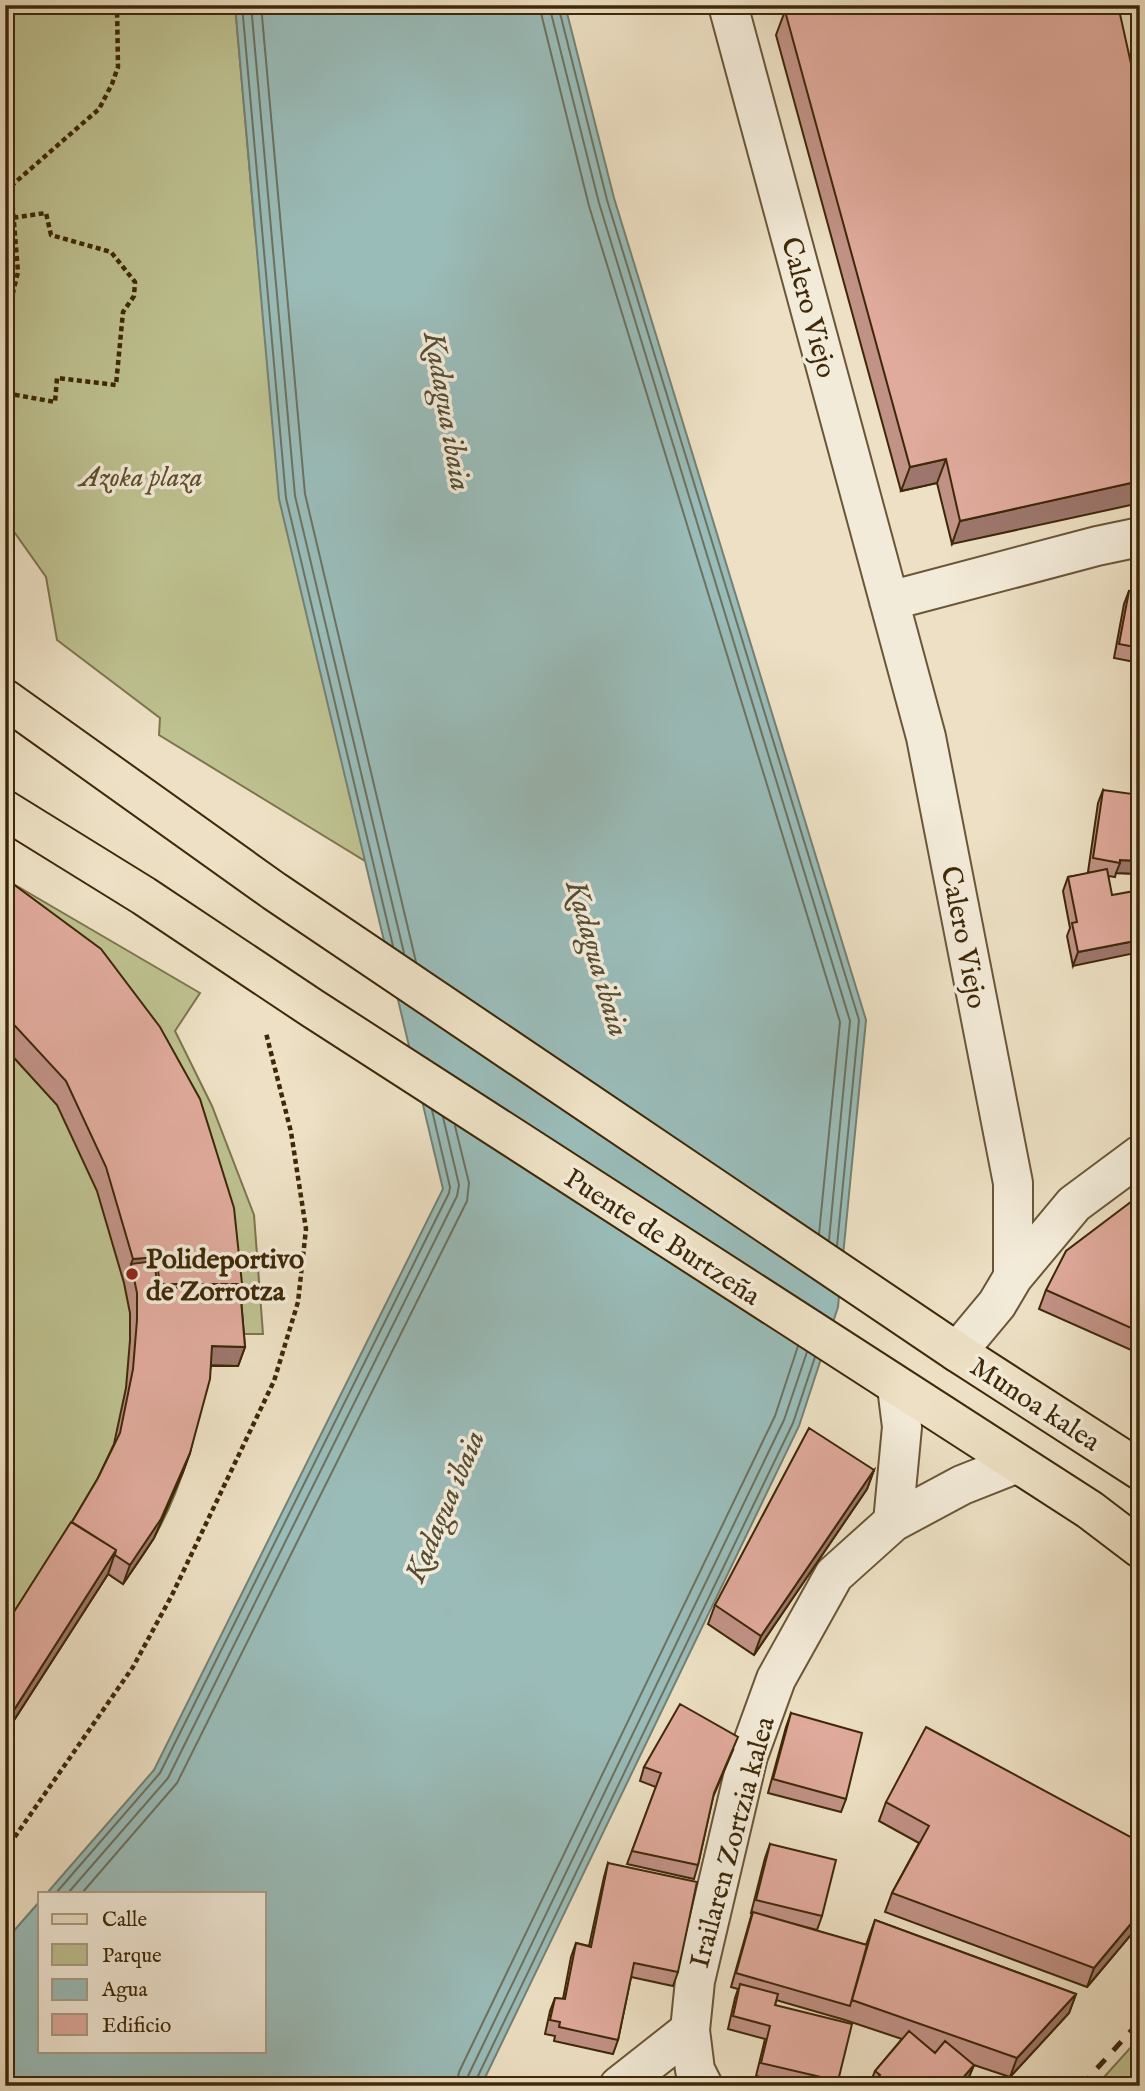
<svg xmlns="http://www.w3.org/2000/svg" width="1145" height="2091" viewBox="0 0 1145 2091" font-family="'IM FELL English',serif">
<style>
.green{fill:#bec190;stroke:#7e744c;stroke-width:2}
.water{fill:#9abcb9;stroke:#758172;stroke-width:2}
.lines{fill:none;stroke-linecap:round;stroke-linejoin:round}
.shore{stroke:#6c7260;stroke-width:2}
.minor-casing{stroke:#6a5636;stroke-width:42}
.major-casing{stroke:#3e2807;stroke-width:42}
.path{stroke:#3e2807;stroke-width:4.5;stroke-dasharray:5 3.5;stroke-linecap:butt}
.minor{stroke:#f3ebd9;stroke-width:38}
.major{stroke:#ede0c4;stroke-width:38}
.rail{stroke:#3e2807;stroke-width:5;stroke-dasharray:12 12;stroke-linecap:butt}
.wall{fill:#c19286;stroke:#3e2807;stroke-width:2}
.shaded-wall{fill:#9d776d;stroke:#3e2807;stroke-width:2}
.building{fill:#e0aa9c;stroke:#3e2807;stroke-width:2}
.poi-dot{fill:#8f2418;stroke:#f3ebd9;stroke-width:2.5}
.labels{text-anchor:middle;stroke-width:7;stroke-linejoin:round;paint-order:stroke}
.street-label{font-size:28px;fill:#3e2807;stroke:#f3ebd9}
.park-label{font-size:28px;font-style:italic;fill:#5e4e29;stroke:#f3ebd9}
.poi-label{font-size:28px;font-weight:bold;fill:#3e2807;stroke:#f3ebd9;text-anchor:start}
.water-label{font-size:30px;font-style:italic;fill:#554d34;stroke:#f3ebd9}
</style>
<rect width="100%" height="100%" fill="#ede0c4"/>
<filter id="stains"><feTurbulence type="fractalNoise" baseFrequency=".00286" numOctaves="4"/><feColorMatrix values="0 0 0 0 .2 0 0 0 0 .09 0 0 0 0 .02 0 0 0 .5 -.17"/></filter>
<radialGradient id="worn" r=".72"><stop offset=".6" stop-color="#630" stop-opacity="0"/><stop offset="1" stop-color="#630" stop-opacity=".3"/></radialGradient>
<!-- green -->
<path class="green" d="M5 5H235L255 230 365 861 159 735 160 718 57 640 46 577 5 519Z
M5 879 200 993 175 1031 212 1106 254 1215 263 1334H236L238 1366H205C202 1420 181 1492 153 1539 144 1555 133 1569 123 1584L108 1574 5 1734Z
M1140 2037V2086H1096Z"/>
<!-- water -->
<path class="water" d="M235 5H565L614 198 866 1020 838 1307 799 1426 481 2086H5V1941L40 1901V2051H264V1893H47L154 1770 443 1189 279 499Z"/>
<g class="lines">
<!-- shore -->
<path class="shore" d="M242 5 286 498 393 946
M251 5 295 496 404 953
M261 5 305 494 416 962
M539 5 589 206 840 1022 819 1234
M549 5 599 203 850 1021 829 1240
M558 5 607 200 859 1020 837 1246
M56 1893 160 1773 449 1193 450 1187 432 1110
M68 1893 168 1778 457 1196 459 1185 443 1117
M82 1893 177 1783 467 1201 469 1183 455 1126
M456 2086 459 2072 775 1416 798 1346
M467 2086 468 2076 784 1420 807 1352
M475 2086 476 2080 793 1423 815 1357"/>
<defs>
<path id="minor" d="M728 5 926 737 1013 1183V1277L997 1304 957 1352
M889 601 1097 546 1140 537
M1013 1277 1074 1204 1140 1155
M893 1522 902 1427 897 1387
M619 2086 690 2030
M703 2086 695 2070 690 2030 695 1981 748 1756 776 1679 834 1575 893 1522 962 1485 1015 1464"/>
<path id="major" d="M5 699 274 891 957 1352 1140 1470
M5 810 144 896 312 1008 1090 1510 1140 1548"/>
</defs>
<!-- minor casing -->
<use href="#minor" class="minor-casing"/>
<!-- major casing -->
<use href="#major" class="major-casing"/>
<!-- path -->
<path class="path" d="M5 112 18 272 5 326
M11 186 99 109 112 84 118 67 117 5
M5 219 46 213 51 235 111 252 135 282 134 296 123 312 116 385 57 378 55 402 5 393
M5 1851 133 1667 172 1595 274 1381 298 1302 306 1229 291 1132 266 1033"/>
<!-- minor -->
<use href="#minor" class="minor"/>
<!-- major -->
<use href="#major" class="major"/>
<!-- rail -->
<path class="rail" d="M1081 2086 1140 2021"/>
</g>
<!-- wall -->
<path class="wall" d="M785 11 1140 104 952 544 937 483 901 491 776 35Z
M1129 591 1140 593V663L1114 658 1124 604Z
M1103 790 1140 874 1116 873 1115 877 1109 876 1073 966 1067 936 1070 928 1063 891 1068 877 1092 873 1088 872 1098 803Z
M5 878 242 1284 240 1288 245 1347 238 1366H211L190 1453 183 1472 154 1538 123 1584 108 1574 5 1734V1626L72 1522 98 1478 114 1444 126 1388 130 1340V1313L124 1283 97 1191 57 1105 5 1048Z
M1140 1195V1354L1039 1309 1046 1290Z
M874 1470 867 1489 754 1655 708 1624 715 1605Z
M791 1713 846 1799 841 1812 768 1793 786 1727Z
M733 1750 713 1797 698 1865 694 1879 627 1864 656 1787 640 1781 644 1767Z
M886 1802 1140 1842V1924L1087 1987 885 1912 892 1893 919 1843 879 1821Z
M770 1844 822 1916 817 1930 786 1922 866 1945 875 1920 1076 1994 1069 2013 1010 2077 974 2065 965 2086H869L875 2071 902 2039 845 2020 776 2000 775 2005 838 2081 836 2086H795L756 2076 765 2039 728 2029 735 1998 738 1989 731 1987 752 1913H751L765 1858Z
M608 1863 678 1972 673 1986 631 1977 618 2040 613 2054 554 2041 555 2036 545 2034 550 2011 555 1998 563 1999 571 1957 576 1943 589 1946 604 1877Z"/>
<!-- shaded-wall -->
<path class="shaded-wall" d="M946 459 937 483 901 491 910 467Z
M1140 481V503L952 544 960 521Z
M1120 860 1140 861V874L1116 873 1120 863Z
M1140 940V952L1073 966 1078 952Z
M156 1257 147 1280 131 1264 133 1259Z
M160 1284H242L233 1307H151Z
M212 1346 245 1347 238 1366 205 1365Z
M190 1453 183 1472 154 1538 123 1584 130 1565Z
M874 1470 867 1489 754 1655 761 1636Z
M116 1550 108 1574 5 1734V1724Z
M1140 1913V1924L1087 1987 1094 1968Z
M1076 1994 1069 2013 1010 2077 1017 2058Z
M974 2065 965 2086H956Z"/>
<!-- building -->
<path class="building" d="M813 5H1118L1140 104V481L960 521 946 459 910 467 785 11Z
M1129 591 1140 593V648L1119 644Z
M1103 790 1140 795V861L1120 860V863L1093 858Z
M1107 869 1112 895 1140 890V940L1078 952 1072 923 1077 922 1068 877Z
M5 878 101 949 160 1027 200 1099 234 1208 242 1284H160L156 1257 133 1259 106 1167 66 1081 5 1015Z
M1140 1195V1332L1046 1290 1066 1251Z
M154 1261 158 1288H240L245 1347 212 1346 210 1379 190 1453 161 1519 130 1565 115 1555 116 1550 72 1522 98 1478 120 1433 133 1369 137 1320V1293L131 1264Z
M809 1428 874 1470 761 1636 715 1605Z
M71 1522 116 1550 5 1724V1626Z
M680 1704 738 1737 714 1793 698 1865 632 1851 661 1773 644 1767Z
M791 1713 862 1733 846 1799 773 1779Z
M926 1727 1140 1842V1913L1094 1968 892 1893 929 1826 886 1802Z
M770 1844 836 1860 822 1916 756 1900Z
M608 1863 697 1882 678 1972 634 1963 618 2040 559 2027 560 2022 550 2020 555 1998 565 1999 576 1943 591 1947Z
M753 1912 867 1945 850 2006 736 1973Z
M875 1920 1076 1994 1017 2058 852 2000Z
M740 1984 778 1994 775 2005 852 2024 838 2081 761 2063 770 2026 733 2016Z
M909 2031 935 2053 945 2041 974 2065 956 2086H871L880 2075 875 2071Z"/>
<!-- markers -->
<circle class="poi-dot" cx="132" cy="1274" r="7"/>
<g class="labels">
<!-- street labels -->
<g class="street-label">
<text transform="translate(810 307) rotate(75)" y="10">Calero Viejo</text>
<text transform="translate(965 937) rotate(79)" y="10">Calero Viejo</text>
<text transform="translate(663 1236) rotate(33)" y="10">Puente de Burtzeña</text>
<text transform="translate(1036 1403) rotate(33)" y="10">Munoa kalea</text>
<text transform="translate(731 1842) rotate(-75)" y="10">Irailaren Zortzia kalea</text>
</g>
<!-- park labels -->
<g class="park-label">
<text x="141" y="486">Azoka plaza</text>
</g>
<!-- poi labels -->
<g class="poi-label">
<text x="146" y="1268">Polideportivo<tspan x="146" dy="32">de Zorrotza</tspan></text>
</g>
<!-- water labels -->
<g class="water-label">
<text transform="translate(448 411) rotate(80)" y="10">Kadagua ibaia</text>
<text transform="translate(598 958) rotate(74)" y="10">Kadagua ibaia</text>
<text transform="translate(444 1506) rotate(-67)" y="10">Kadagua ibaia</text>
</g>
</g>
<!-- margin -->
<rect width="1145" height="2091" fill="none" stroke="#ede0c4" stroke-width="28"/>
<rect x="7" y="7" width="1131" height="2077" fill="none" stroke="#3e2807" stroke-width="3.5"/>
<rect x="14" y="14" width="1117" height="2063" fill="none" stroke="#3e2807" stroke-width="2"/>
<!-- legend -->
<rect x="38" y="1892" width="228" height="161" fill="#f3ebd9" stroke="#ab9d85" stroke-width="2"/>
<rect x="52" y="1914" width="35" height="10" fill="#ede0c4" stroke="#ab9d85" stroke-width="2"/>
<text x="102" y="1926" font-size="21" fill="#3e2807">Calle</text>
<rect x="52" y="1944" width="35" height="21" fill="#bec190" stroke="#ab9d85" stroke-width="2"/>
<text x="102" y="1962" font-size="21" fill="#3e2807">Parque</text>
<rect x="52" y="1979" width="35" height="21" fill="#9abcb9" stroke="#ab9d85" stroke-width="2"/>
<text x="102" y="1996" font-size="21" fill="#3e2807">Agua</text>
<rect x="52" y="2014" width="35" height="21" fill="#e0aa9c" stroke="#ab9d85" stroke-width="2"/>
<text x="102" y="2032" font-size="21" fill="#3e2807">Edificio</text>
<rect width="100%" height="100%" filter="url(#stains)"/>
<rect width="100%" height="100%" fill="url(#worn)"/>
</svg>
